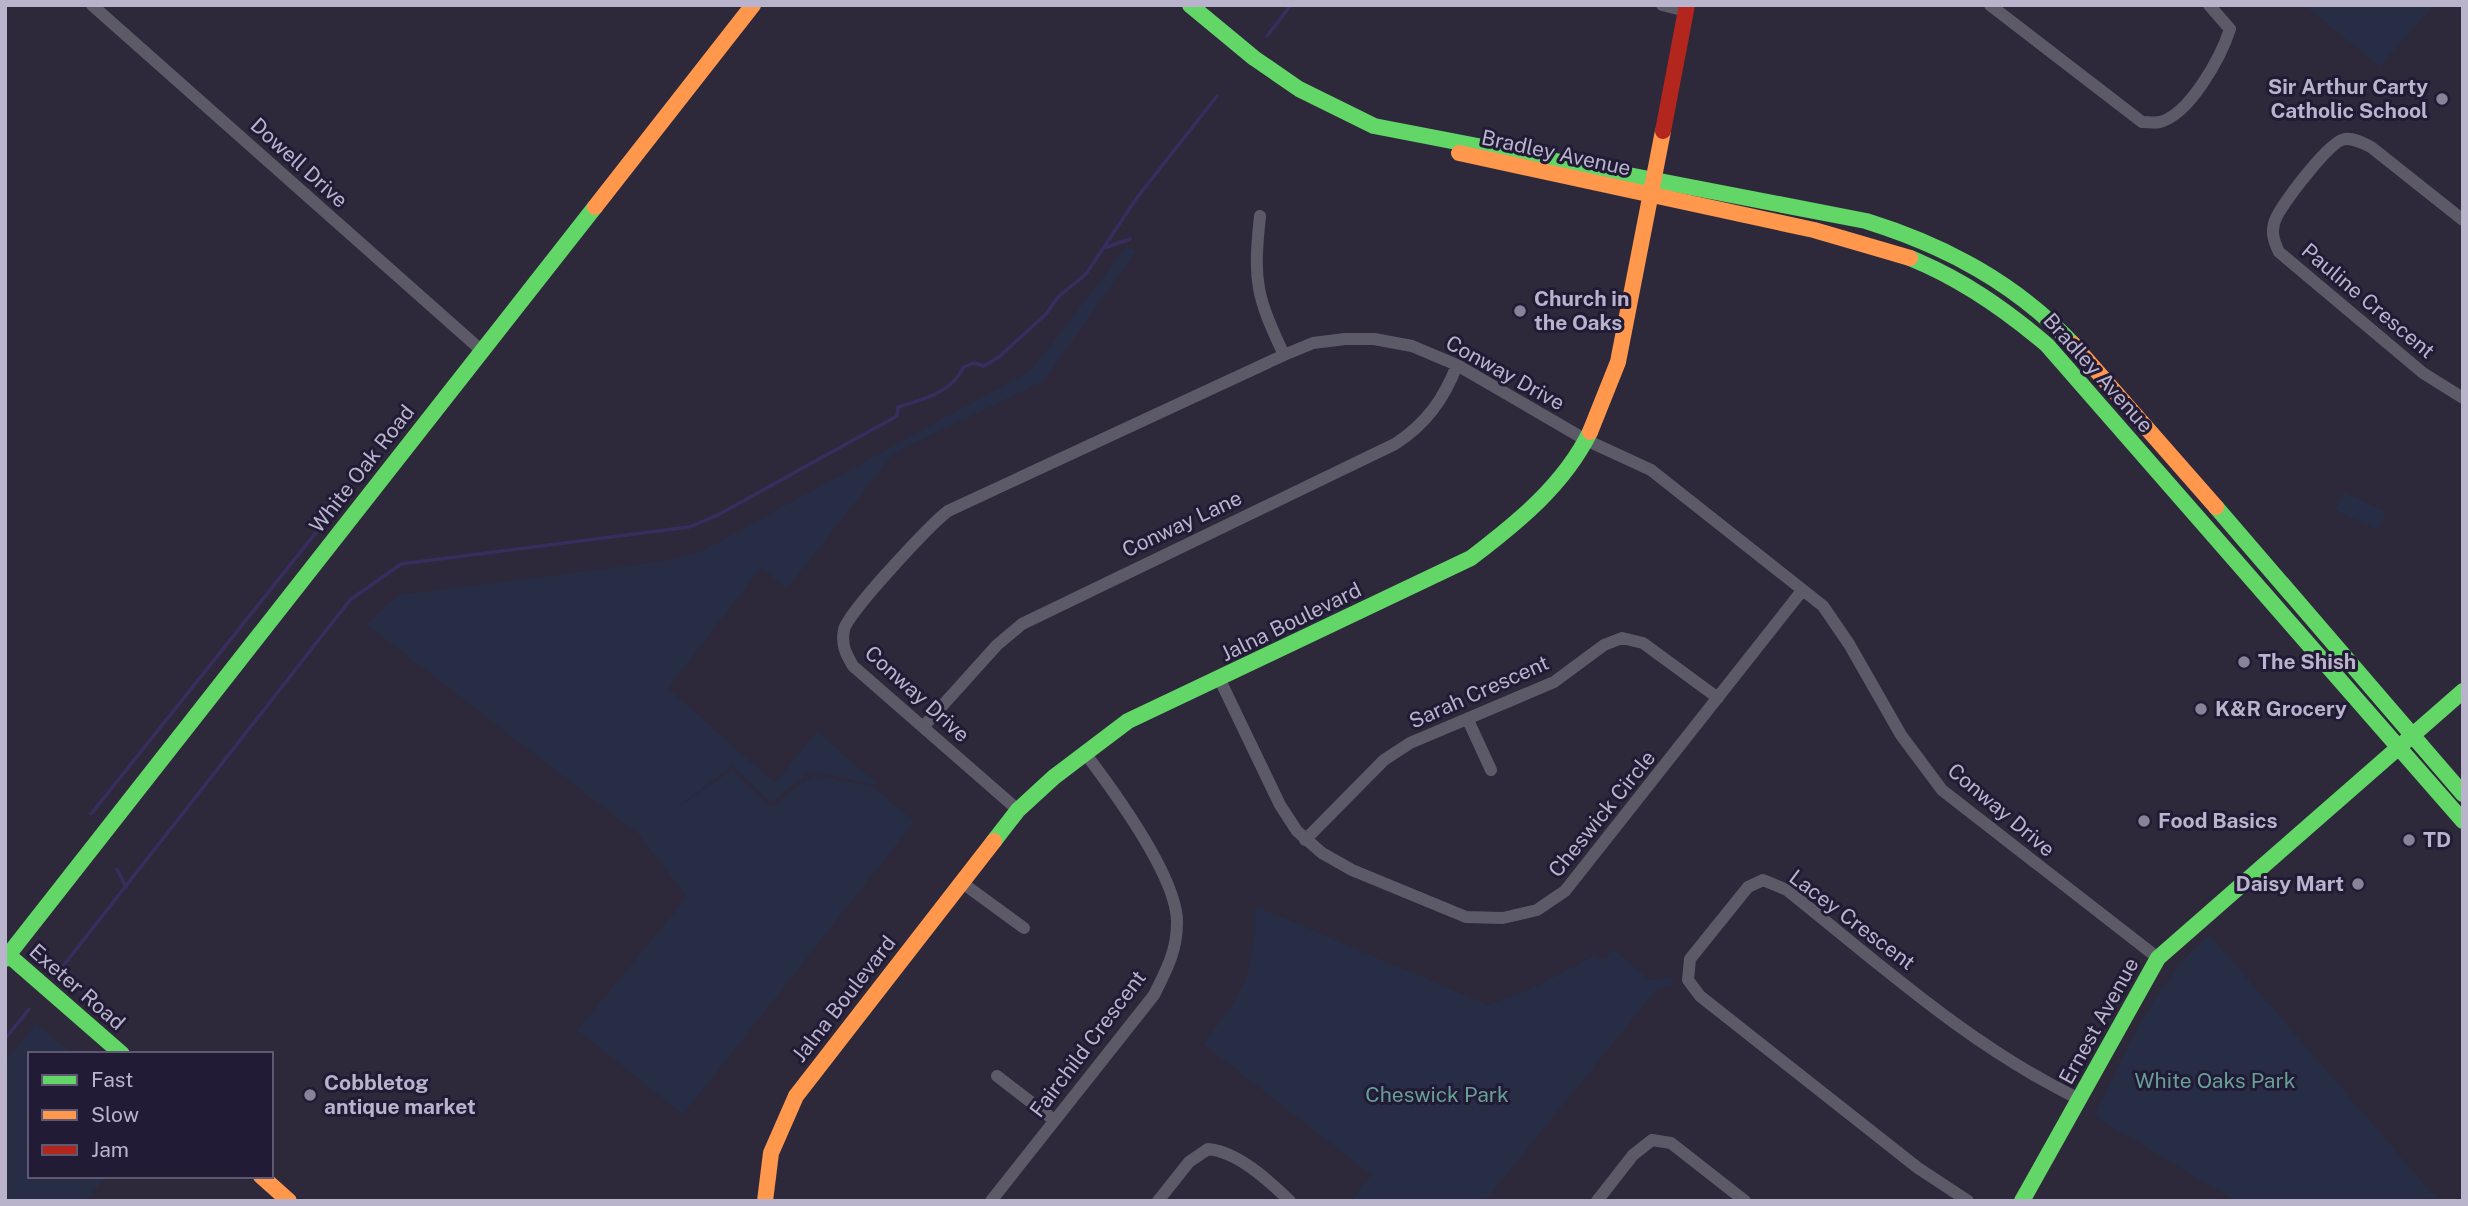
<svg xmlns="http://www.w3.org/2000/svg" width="2468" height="1206" viewBox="0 0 2468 1206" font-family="'Public Sans',sans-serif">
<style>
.green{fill:#262d44}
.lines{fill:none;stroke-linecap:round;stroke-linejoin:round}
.stream{stroke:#372e5e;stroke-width:3.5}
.street{stroke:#5d5a68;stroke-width:12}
.fast{stroke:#63d668;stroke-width:16}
.slow{stroke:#ff974d;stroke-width:16}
.jam{stroke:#b3261e;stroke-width:16}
.poi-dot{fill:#888399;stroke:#211b36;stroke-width:2.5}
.labels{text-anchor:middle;stroke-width:6;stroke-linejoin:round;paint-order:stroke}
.poi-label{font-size:21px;font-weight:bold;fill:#b9b3cc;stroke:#211b36;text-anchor:start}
.street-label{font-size:21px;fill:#b9b3cc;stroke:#211b36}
.park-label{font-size:21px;fill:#689f97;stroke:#211b36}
</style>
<rect width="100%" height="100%" fill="#2d293b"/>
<!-- green -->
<path class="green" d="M2304 5H2434L2380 67Z
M1127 246 1136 251 1044 381 894 453 787 589 761 568 668 688 775 783 817 731 880 786 811 771 771 802 732 766 672 811 732 770 771 807 813 775 871 786 915 821 683 1115 577 1030 687 897 638 834 366 624 398 595 663 561 702 551 1031 370Z
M2344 492 2386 512 2378 530 2335 510Z
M1258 907 1488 1005 1533 988 1595 955 1599 959 1605 958 1614 949 1650 980 1673 977 1674 985 1657 989 1485 1201H1351L1371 1175 1203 1044C1241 994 1256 977 1253 911Z
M2210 935 2439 1201H2235L2094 1116C2127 1052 2153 981 2210 935Z
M36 1024 73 1054H30V1176H107L86 1201H5V1062Z"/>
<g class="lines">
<!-- stream -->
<path class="stream" d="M1267 36 1291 5
M1107 247 1130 239
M91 814 342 500
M117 869 126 887
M60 970 350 600 401 564 689 527 716 516 897 416 898 407C924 399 951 393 964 367L974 363 984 366 999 357 1046 314 1058 297 1086 274 1136 199 1217 96
M5 1039 29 1009"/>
<!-- street -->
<path class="street" d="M92 5 481 350
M1662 5 1686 11
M1990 5 2142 122C2148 122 2155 123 2160 122 2190 114 2221 57 2230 29L2209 5
M1260 216C1253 282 1256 295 1284 355
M2463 220 2371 147C2363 143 2354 138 2345 139 2329 141 2285 201 2277 216 2270 229 2273 240 2279 252L2423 373 2463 398
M1220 680 1280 805 1297 831 1322 853 1352 870 1466 917 1503 918 1537 910 1565 891 1801 592
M1468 720 1491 770
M924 726 997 645 1022 624 1395 444C1426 424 1444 399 1457 365
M1018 810 853 666C846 654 841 645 844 630 846 614 931 524 948 511L1284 355 1313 343 1345 339H1374L1412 346 1457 365 1586 440 1651 470 1823 606 1849 644 1901 735 1942 790 2158 958
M1305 840 1384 760 1410 743 1554 682 1604 645 1622 638 1643 643 1718 698
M961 882 1024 928
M997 1076 1054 1120
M991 1201 1154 995C1166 971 1177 951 1177 923 1178 878 1113 790 1085 753
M1158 1201 1189 1162 1208 1149C1238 1152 1268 1180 1290 1201
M1597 1201 1633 1155 1652 1140 1671 1143 1745 1201
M1968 1201 1918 1168 1700 996 1688 980 1690 959 1748 887 1763 880 1787 890C1881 965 1970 1046 2079 1099"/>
<!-- fast -->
<path class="fast" d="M1190 5 1254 58 1299 89 1374 126 1866 221C1946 246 2015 283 2073 344
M1910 258C1962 279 2005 309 2047 345L2463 821
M2216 507 2463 794
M994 841 1018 810 1054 777 1128 721 1471 558C1517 523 1564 485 1590 432
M5 952 122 1054
M5 959 595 207
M2022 1201 2158 958 2463 691"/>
<!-- slow -->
<path class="slow" d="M1459 153 1814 230 1910 258
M595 207 753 5
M2073 344 2216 507
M1590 432 1618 362 1663 131
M261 1176 289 1201
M765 1201 771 1153 796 1096 994 841"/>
<!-- jam -->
<path class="jam" d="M1663 131 1687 5"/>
</g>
<!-- markers -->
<g class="poi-dot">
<circle cx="2442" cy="99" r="7"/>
<circle cx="1520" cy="311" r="7"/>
<circle cx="2244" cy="662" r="7"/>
<circle cx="2201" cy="709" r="7"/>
<circle cx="2144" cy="821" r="7"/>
<circle cx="2409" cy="840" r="7"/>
<circle cx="2358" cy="884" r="7"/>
<circle cx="310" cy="1095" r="7"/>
</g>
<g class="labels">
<!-- poi labels -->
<g class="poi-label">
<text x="2428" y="94" text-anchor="end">Sir Arthur Carty<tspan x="2428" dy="24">Catholic School</tspan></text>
<text x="1534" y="306">Church in<tspan x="1534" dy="24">the Oaks</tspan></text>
<text x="2258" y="669">The Shish</text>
<text x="2215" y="716">K&amp;R Grocery</text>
<text x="2158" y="828">Food Basics</text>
<text x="2423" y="847">TD</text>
<text x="2344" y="891" text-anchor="end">Daisy Mart</text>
<text x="324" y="1090">Cobbletog<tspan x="324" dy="24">antique market</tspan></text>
</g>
<!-- street labels -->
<g class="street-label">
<text transform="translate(1556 153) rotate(12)" y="7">Bradley Avenue</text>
<text transform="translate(299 163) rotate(42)" y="7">Dowell Drive</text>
<text transform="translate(2368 301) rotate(40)" y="7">Pauline Crescent</text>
<text transform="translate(1505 373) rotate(29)" y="7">Conway Drive</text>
<text transform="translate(2098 373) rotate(48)" y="7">Bradley Avenue</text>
<text transform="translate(362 469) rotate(-52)" y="7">White Oak Road</text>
<text transform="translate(1182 524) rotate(-25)" y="7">Conway Lane</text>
<text transform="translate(1291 622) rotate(-26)" y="7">Jalna Boulevard</text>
<text transform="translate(1479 692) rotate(-24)" y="7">Sarah Crescent</text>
<text transform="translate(917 694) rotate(42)" y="7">Conway Drive</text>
<text transform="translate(2001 810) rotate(40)" y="7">Conway Drive</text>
<text transform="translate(1602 814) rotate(-51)" y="7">Cheswick Circle</text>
<text transform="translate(1852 920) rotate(37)" y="7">Lacey Crescent</text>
<text transform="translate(77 987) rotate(41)" y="7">Exeter Road</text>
<text transform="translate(844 999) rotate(-52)" y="7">Jalna Boulevard</text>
<text transform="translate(2099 1021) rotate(-61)" y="7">Ernest Avenue</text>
<text transform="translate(1088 1044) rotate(-53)" y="7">Fairchild Crescent</text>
</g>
<!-- park labels -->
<g class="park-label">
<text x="2215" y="1088">White Oaks Park</text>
<text x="1437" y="1102">Cheswick Park</text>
</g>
</g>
<!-- border -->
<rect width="2468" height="1206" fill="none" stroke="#b9b3cc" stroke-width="14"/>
<!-- legend -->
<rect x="28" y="1052" width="245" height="126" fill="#211b36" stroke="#5e5872" stroke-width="2"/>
<rect x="42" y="1075" width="35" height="10" fill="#63d668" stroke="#5e5872" stroke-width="2"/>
<text x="91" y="1087" font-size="21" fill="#b9b3cc">Fast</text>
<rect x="42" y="1110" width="35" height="10" fill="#ff974d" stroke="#5e5872" stroke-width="2"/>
<text x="91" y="1122" font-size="21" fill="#b9b3cc">Slow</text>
<rect x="42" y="1145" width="35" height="10" fill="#b3261e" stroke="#5e5872" stroke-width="2"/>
<text x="91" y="1157" font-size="21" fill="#b9b3cc">Jam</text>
</svg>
